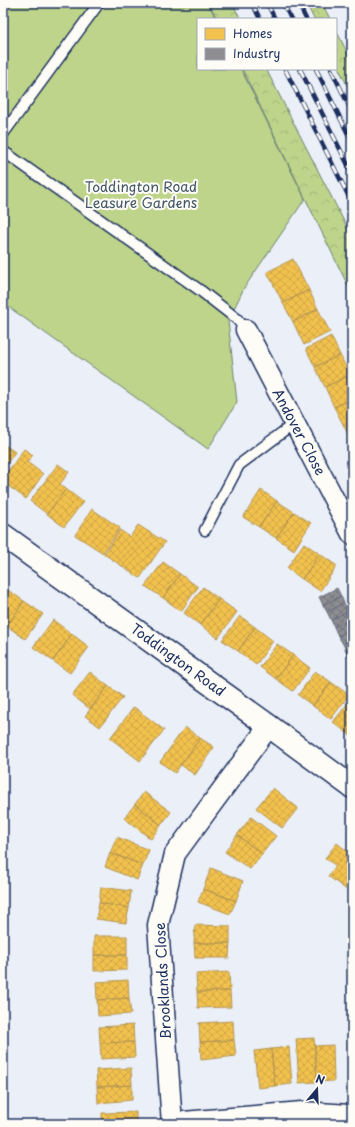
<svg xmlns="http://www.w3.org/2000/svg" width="355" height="1127" viewBox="0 0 355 1127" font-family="'Playpen Sans',sans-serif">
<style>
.forest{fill:url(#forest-crowns);stroke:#6c8274}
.green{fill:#bdd48a;stroke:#6c8274}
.homes{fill:url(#homes-cross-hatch);stroke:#b29553}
.industry{fill:url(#industry-cross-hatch);stroke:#6b7182}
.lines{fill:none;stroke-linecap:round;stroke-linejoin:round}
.service-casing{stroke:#1b2f5e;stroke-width:13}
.minor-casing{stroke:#1b2f5e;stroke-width:23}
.secondary-casing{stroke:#1b2f5e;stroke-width:25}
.service{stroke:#fdfcf7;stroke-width:10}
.minor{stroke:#fdfcf7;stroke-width:20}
.secondary{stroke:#fdfcf7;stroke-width:22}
.rail-casing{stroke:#1b2f5e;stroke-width:4.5}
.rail{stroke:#fdfcf7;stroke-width:3;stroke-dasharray:9;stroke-linecap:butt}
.labels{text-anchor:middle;stroke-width:4;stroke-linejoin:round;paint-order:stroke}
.park-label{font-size:14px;fill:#445869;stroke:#fdfcf7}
.street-label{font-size:14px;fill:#1b2f5e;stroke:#fdfcf7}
</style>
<defs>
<pattern id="forest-crowns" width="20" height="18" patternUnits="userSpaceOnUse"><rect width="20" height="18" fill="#bdd48a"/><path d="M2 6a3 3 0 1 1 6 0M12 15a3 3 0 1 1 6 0" fill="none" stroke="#a2b67a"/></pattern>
<pattern id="homes-cross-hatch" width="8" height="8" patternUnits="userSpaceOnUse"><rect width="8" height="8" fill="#f2c14e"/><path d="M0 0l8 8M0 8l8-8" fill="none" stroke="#cfa646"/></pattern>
<pattern id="industry-cross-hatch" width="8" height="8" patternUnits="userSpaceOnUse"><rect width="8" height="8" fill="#8d8d92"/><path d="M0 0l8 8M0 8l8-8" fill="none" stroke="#72747a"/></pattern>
</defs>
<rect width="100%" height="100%" fill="#ebeff7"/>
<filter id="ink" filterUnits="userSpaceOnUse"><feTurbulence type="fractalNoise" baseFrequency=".025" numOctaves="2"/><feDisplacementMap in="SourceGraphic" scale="8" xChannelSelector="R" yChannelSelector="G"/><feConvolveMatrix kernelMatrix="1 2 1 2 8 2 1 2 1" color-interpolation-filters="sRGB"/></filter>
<g filter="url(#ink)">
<!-- forest -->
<path class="forest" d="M209 3H232L241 19H217Z
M306 3H322L330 19H314Z
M336 30 352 62V95L336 63Z
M242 69H266L352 237V294Z"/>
<!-- green -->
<path class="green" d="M3 3H208L216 19H198V69H241L305 199 244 288 228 321 237 402 208 449 3 303Z"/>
<!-- homes -->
<path class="homes" d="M293 259 309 290 283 303 267 272Z
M309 290 318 309 293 322 283 303Z
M318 309 330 332 304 345 293 322Z
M331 336 340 355 315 367 306 349Z
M340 355 350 375 325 387 315 367Z
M350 375 352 379V399L334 407 325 387Z
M352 399V423L344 426 334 407Z
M352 423V443L344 426Z
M3 444 15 452 3 469Z
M24 449 33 455 27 462 43 474 26 499 3 482V478Z
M58 464 69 472 60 484 66 489 47 514 30 501Z
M66 489 83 502 64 527 47 514Z
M261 490 277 501 259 527 243 517Z
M277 501 294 512 276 538 259 527Z
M92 509 120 528 103 553 75 535Z
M294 512 311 523 294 550 276 538Z
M138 525 165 542 140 578 104 554 120 530 130 537Z
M304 543 320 554 302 579 287 568Z
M320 554 337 566 320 591 302 579Z
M163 562 180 574 163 598 145 586Z
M180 574 198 587 181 611 163 598Z
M203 587 219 599 200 625 184 613Z
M5 588 24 601 7 626 3 624V591Z
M219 599 237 612 218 638 200 625Z
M24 601 43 614 25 639 7 626Z
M240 616 255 627 238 651 222 640Z
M53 620 72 634 53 661 33 647Z
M255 627 273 641 256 665 238 651Z
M72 634 89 647 70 673 53 661Z
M277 644 293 655 276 679 260 667Z
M293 655 310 668 293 691 276 679Z
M315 671 331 682 313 706 298 695Z
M90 672 108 686 90 709 72 695Z
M331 682 349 695 331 719 313 706Z
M108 686 123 697 100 727 85 716Z
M352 698V727L347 733 333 722Z
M134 707 164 730 140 761 110 738Z
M185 727 200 738 175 773 160 762Z
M352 727V737L347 733Z
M200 738 214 747 195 775 181 765Z
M273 788 298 808 282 828 256 808Z
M144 792 171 812 161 825 135 804Z
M135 804 161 825 151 839 124 818Z
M251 817 276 836 262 854 237 835Z
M237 835 262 854 250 869 225 852Z
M117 837 149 850 143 865 110 853Z
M337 843 352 855V894L328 876 336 866 325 858Z
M110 853 143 865 137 880 105 867Z
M211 868 243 881 236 901 203 889Z
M101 887 131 891 129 908 99 903Z
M203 889 236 901 230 914 198 902Z
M99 903 129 908 126 923 96 919Z
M195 925 230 926V943H194Z
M94 936H127V955H94Z
M194 943H230L229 958H195Z
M94 955H127V970L94 971Z
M229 972 230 991 197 992 196 974Z
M128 980 129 998 97 1000 96 982Z
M230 991 231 1007 198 1008 197 992Z
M129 998 131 1014 98 1016 97 1000Z
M233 1021 234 1040 200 1042 199 1023Z
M349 1024H352V1059H347Z
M133 1025 134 1042 100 1043 99 1027Z
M314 1038 317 1082 299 1083 296 1039Z
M234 1040 236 1056 201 1060 200 1042Z
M134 1042 135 1057 101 1059 100 1043Z
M333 1045 334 1081 317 1082 315 1046Z
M289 1047 292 1084 275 1086 271 1049Z
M271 1049 275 1086 258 1088 254 1051Z
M131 1068 132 1085 97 1087 96 1070Z
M132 1085V1100L98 1103 97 1087Z
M136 1112V1124H102V1113Z"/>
<!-- industry -->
<path class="industry" d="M337 588 341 596 323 605 319 597Z
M341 596 344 603 327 612 323 605Z
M344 603 348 611 331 620 327 612Z
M348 611 352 618 334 627 331 620Z
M352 618V629L338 636 334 627Z
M352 629V639L343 644 338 636Z
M352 639V648L346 651 343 644Z
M352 648V658L350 659 346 651Z"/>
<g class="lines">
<defs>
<path id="service" d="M3 134 99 3
M3 151 201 291 237 319 246 330
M205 530 239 465 295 423"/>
<path id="minor" d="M246 330 352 534
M171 1123 302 1112 350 1115 352 1117
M172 1124 158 925 175 854 269 726"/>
<path id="secondary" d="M3 535 269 726 352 787"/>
</defs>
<!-- service casing -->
<use href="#service" class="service-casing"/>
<!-- minor casing -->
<use href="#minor" class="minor-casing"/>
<!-- secondary casing -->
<use href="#secondary" class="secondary-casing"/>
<!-- service -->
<use href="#service" class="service"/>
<!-- minor -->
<use href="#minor" class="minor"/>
<!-- secondary -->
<use href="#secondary" class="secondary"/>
<defs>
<path id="rail" d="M252 3 260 19
M267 3 275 19
M283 3 291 19
M298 3 306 19
M285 69 352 203
M300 69 352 173
M316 69 352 142
M331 69 352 112"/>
</defs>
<!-- rail casing -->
<use href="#rail" class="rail-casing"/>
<!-- rail -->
<use href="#rail" class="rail"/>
</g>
</g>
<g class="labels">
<!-- park labels -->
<g class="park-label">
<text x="141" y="192">Toddington Road<tspan x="141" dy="16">Leasure Gardens</tspan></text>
</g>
<!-- street labels -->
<g class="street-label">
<text transform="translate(299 432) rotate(62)" y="5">Andover Close</text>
<text transform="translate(178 660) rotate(36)" y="5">Toddington Road</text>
<text transform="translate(163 981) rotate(-93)" y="5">Brooklands Close</text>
</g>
</g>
<!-- margin -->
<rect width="355" height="1127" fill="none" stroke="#fdfcf7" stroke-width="16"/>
<rect x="8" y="8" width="339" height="1111" fill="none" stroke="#1b2f5e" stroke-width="1.5" filter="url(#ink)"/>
<!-- legend -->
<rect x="197" y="18" width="140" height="52" fill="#fdfcf7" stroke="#a3aaba"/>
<rect x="205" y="28" width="20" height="12" fill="#f2c14e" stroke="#a3aaba"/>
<text x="233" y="38" font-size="12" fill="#1b2f5e">Homes</text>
<rect x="205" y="48" width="20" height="12" fill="#8d8d92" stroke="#a3aaba"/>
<text x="233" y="58" font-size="12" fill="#1b2f5e">Industry</text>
<!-- north arrow -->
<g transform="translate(317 1089) rotate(19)" stroke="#fdfcf7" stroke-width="3" paint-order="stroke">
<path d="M0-3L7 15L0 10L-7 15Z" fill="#1b2f5e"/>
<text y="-6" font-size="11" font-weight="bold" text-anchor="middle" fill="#1b2f5e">N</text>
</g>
</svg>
